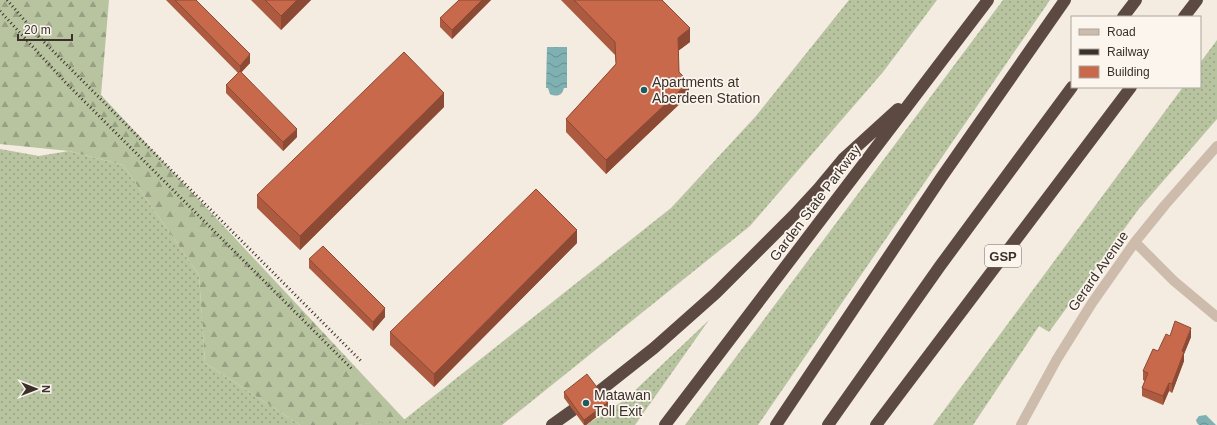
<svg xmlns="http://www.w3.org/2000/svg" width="1217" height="425" viewBox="0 0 1217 425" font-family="Helvetica,sans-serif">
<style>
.grass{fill:url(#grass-dots)}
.forest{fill:url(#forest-firs)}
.water{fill:url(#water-waves)}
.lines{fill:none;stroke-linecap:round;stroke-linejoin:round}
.minor{stroke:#cdbbac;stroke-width:10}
.highway{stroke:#5c4a42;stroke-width:12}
.rail{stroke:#3b302b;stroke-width:3;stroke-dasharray:1 3;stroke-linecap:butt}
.wall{fill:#ac5a40}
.shaded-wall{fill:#8c4a34}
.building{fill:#c8694b;stroke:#8c4a34}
.poi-dot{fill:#1f5a5e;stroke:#fbf5ee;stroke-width:1.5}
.labels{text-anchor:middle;stroke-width:3.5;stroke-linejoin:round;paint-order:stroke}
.shield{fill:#fbf5ee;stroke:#756b66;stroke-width:1}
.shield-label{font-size:13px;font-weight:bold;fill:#3b302b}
.poi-label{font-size:14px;fill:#3b302b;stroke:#fbf5ee;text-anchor:start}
.street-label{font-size:14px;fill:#3b302b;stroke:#fbf5ee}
</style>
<defs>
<pattern id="grass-dots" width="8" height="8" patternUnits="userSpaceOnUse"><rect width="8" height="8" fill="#b8c4a0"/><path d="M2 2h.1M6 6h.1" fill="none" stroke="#97a083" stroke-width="1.8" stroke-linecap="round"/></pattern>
<pattern id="forest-firs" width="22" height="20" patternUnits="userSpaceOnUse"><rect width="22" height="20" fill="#b8c4a0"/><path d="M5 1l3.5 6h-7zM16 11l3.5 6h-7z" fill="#97a083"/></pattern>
<pattern id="water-waves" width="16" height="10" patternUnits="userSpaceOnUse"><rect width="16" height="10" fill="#7fb0b2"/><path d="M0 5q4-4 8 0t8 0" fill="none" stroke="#699091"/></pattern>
</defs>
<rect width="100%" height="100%" fill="#f4ebe1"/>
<!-- grass -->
<path class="grass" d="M849 0H937L883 72 750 226 502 425H354L405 419 671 208 756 116Z
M1003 0H1050L758 425H685Z
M1217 40V119L1138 210 1049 332 1039 326 973 425H933L1183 87H1200V63Z
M0 149 39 156 69 151 123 165 199 275 205 363 300 425H0Z
M709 320 635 425H586L626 399Z"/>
<!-- forest -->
<path class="forest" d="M0 0H109L101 95 405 420 354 425H300L205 363 199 275 123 165 69 151 0 144Z"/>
<!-- water -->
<path class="water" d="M547 47H567V88H564C562 96 557 97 550 94L548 88H546Z
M1206 415 1216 425H1199L1197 423 1196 420 1199 416Z"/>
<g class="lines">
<!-- minor -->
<path class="minor" d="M1135 242 1174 281 1217 317
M1021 425 1057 359 1092 303 1135 242 1165 205 1217 146"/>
<!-- highway -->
<path class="highway" d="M1123 17 1136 0
M1184 17 1197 0
M597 393 654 348 716 293 793 216 818 189 843 159 898 109
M552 425 573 410
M665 425 988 0
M776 425 941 178 1065 0
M828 425 940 266 1072 87
M876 425 1131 87"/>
<!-- rail -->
<path class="rail" d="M7 0 39 37 362 362
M0 11 66 83 353 370"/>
</g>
<!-- wall -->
<path class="wall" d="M166 0H196L250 63 241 72 297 137 283 151 226 93V85L238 73Z
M251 0H311L281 30Z
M459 0H491L452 39 440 27V18Z
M561 0H662L690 42 678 51 679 72 689 95 606 174 566 132V119L616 64 615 55Z
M444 107 300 250 257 208V195Z
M577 243 434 387 390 345V332Z
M309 259 385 317 373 331 309 268Z
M1170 336 1191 337 1184 354V361L1172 393 1169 391 1163 405 1142 396V388L1145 381 1143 380V371Z
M564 392 608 408 586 425H584L564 398Z"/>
<!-- shaded-wall -->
<path class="shaded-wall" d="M297 0H311L281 30V16Z
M482 0H491L452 39V30Z
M690 28V42L678 51V38Z
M250 54V63L240 74V66Z
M689 82V95L606 174V160Z
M444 93V107L300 250V236Z
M297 129V137L283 151V142Z
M577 230V243L434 387V374Z
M385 308V317L373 331V322Z
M1191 328V337L1184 354V361L1172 393V384L1182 351Z
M1169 383V391L1163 405V396Z
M608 402V408L586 425H584V420Z"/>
<!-- building -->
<path class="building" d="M175 0H196L250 54 240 66Z
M265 0H297L281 16Z
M459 0H482L452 30 440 18Z
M574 0H662L690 28 678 38 679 72 689 82 606 160 566 119 616 64 615 42Z
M404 52 444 93 300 236 257 195Z
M240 71 297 129 283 142 226 85Z
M536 189 577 230 434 374 390 332Z
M323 246 385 308 373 322 309 259Z
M1175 321 1191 328 1182 351 1184 352 1172 384 1169 383 1163 396 1142 388 1148 373 1143 371 1153 349 1158 351 1166 334 1170 336Z
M587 374 608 402 584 420 564 392Z"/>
<!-- markers -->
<g class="poi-dot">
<circle cx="644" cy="90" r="4"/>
<circle cx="586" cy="403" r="4"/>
</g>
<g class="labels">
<!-- shield labels -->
<rect class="shield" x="985" y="245" width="36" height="22" rx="3"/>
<g class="shield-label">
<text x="1003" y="261">GSP</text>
</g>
<!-- poi labels -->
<g class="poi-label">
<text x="652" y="87">Apartments at<tspan x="652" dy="16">Aberdeen Station</tspan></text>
<text x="594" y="400">Matawan<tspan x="594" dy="16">Toll Exit</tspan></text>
</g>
<!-- street labels -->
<g class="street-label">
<text transform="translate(815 203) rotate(-53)" y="5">Garden State Parkway</text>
<text transform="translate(1098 271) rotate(-55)" y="5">Gerard Avenue</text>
</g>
</g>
<!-- legend -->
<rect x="1071" y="16" width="130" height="72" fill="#fbf5ee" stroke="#aea6a0"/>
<rect x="1079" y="29" width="20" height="6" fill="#cdbbac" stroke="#aea6a0"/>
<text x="1107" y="36" font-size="12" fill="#3b302b">Road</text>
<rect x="1079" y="49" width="20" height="6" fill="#3b302b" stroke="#aea6a0"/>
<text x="1107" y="56" font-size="12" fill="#3b302b">Railway</text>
<rect x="1079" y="66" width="20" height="12" fill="#c8694b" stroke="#aea6a0"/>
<text x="1107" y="76" font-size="12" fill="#3b302b">Building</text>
<!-- north arrow -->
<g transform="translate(36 389) rotate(90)" stroke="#fbf5ee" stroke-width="3" paint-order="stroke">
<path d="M0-3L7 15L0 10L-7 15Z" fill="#3b302b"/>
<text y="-6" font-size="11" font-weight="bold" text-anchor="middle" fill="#3b302b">N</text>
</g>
<!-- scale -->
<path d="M18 34v6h54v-6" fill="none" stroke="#3b302b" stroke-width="2"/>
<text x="24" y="34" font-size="12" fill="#3b302b" stroke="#fbf5ee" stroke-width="3" paint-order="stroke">20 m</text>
</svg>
